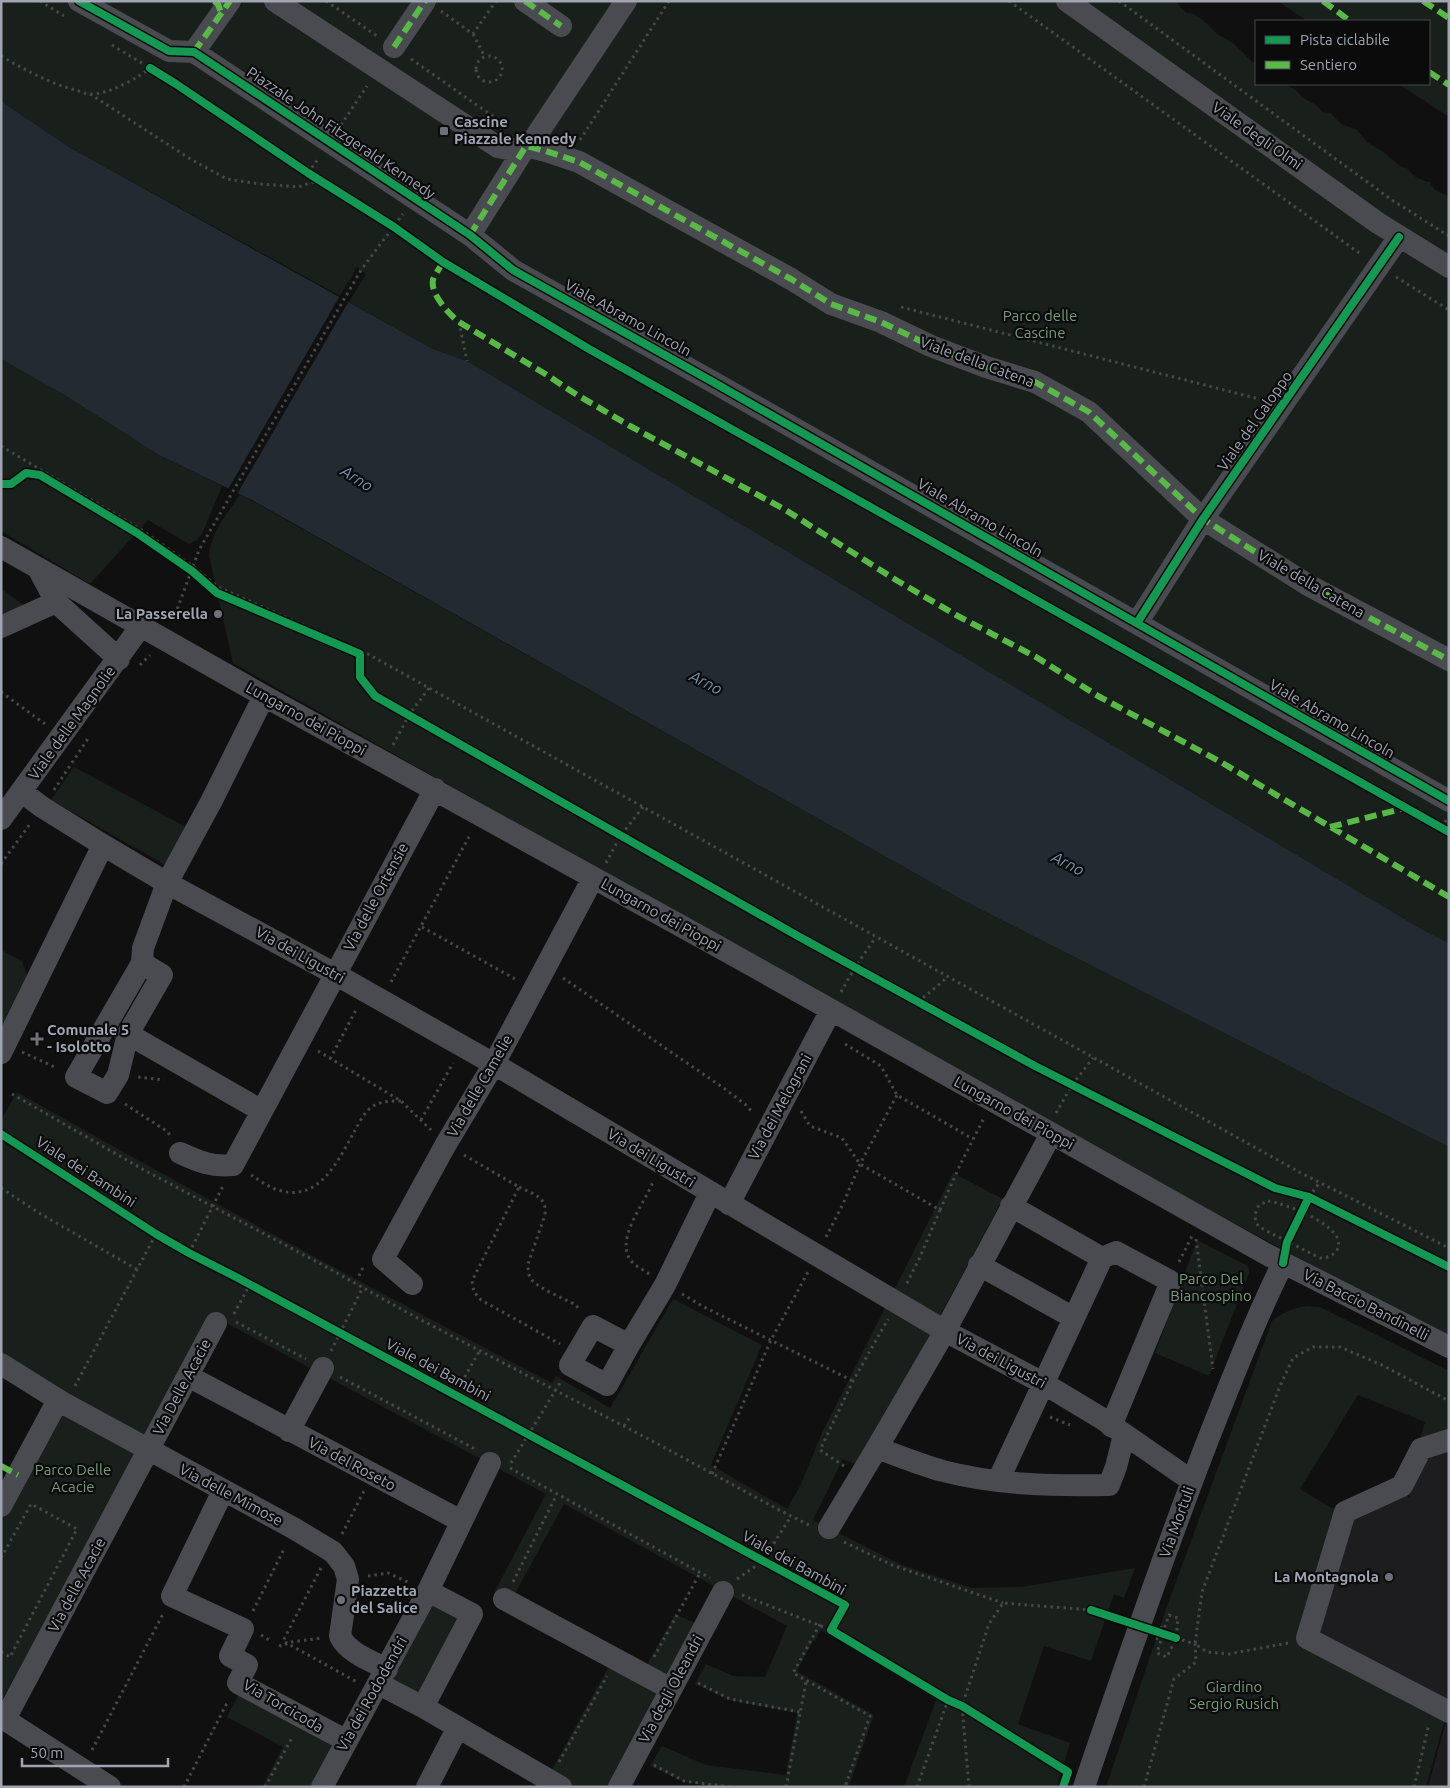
<svg xmlns="http://www.w3.org/2000/svg" width="1450" height="1788" viewBox="0 0 1450 1788" font-family="Ubuntu,sans-serif">
<style>
.built{fill:#1d1d1f}
.green{fill:#191f1a}
.water{fill:#242a31}
.pier{fill:#101010}
.lines{fill:none;stroke-linecap:round;stroke-linejoin:round}
.path{stroke:#46474b;stroke-width:3;stroke-dasharray:2.5 4;stroke-linecap:butt}
.minor{stroke:#4a4b50;stroke-width:22}
.quiet{stroke:#58b947;stroke-width:6;stroke-dasharray:12 6;stroke-linecap:butt}
.cycleway-casing{stroke:#0b0b0c;stroke-width:11}
.cycleway{stroke:#139951;stroke-width:8}
.poi-dot{fill:#6e7179;stroke:#0b0b0c;stroke-width:2}
.labels{text-anchor:middle;stroke-width:4.5;stroke-linejoin:round;paint-order:stroke}
.poi-label{font-size:15px;font-weight:bold;fill:#a0a5b2;stroke:#0b0b0c;text-anchor:start}
.street-label{font-size:15px;fill:#a0a5b2;stroke:#0b0b0c}
.park-label{font-size:15px;fill:#769e7a;stroke:#0b0b0c}
.water-label{font-size:16px;font-style:italic;fill:#7592af;stroke:#0b0b0c}
</style>
<rect width="100%" height="100%" fill="#101010"/>
<!-- built -->
<path class="built" d="M1449 1446V1701L1313 1635 1347 1520 1401 1494 1409 1497 1424 1454Z
M1447 1718 1449 1719V1787H1428Z"/>
<!-- green -->
<path class="green" d="M1 1H1176L1181 8 1187 13 1194 14 1203 20 1217 34 1233 43 1252 62H1256V84H1285L1297 91 1302 97 1316 105 1323 112 1330 113 1343 125 1356 129 1367 142 1382 151 1402 167 1407 168C1413 177 1420 180 1430 182 1434 192 1440 192 1449 196V943L1423 930 467 361 433 349 349 302 366 274 357 267 340 296 69 147 1 101Z
M1278 1H1449V117L1399 84H1429V21H1307Z
M1 359 66 396 159 455 222 486 202 534 197 540 189 544 148 520 90 584 1 531Z
M240 494 968 903 1449 1147V1336C1255 1238 1067 1131 878 1026 663 905 448 785 233 663L209 556C210 533 228 513 240 494Z
M1 588 39 617 1 634Z
M74 767 188 828 167 866 51 800Z
M1 950 22 961 30 983 1 1029Z
M17 1092C193 1192 372 1289 552 1383L556 1376 610 1408 673 1299 762 1345 711 1465 787 1509 800 1486 822 1433 953 1173 1003 1199 859 1466 843 1459 813 1520 902 1565 972 1588 1021 1587 1135 1568 1124 1598 1114 1594 1091 1661 1044 1646 1018 1724 1070 1743 1057 1787H904L936 1700 821 1630 815 1641H813L797 1671 874 1715 849 1786 719 1787 684 1782 650 1766 662 1746 706 1765 786 1775 797 1713 729 1700 695 1684 706 1664 733 1676 765 1677 787 1626 564 1504 512 1599 495 1591 546 1494 213 1316 145 1445 1 1355V1120Z
M1197 1240 1246 1265 1249 1268V1273L1209 1376 1155 1353Z
M1307 1306 1320 1307 1449 1371V1440L1417 1449 1425 1422 1358 1395 1300 1489 1337 1511 1305 1639 1447 1712 1426 1787H1106L1166 1609 1272 1321C1283 1312 1293 1308 1307 1306Z
M61 1410 138 1452 2 1700 1 1519Z
M430 1597 466 1616 422 1701 386 1682Z
M675 1614 697 1624 611 1787H570L549 1775 615 1655 644 1670Z
M240 1692 338 1744 313 1787H262L283 1747 227 1717Z"/>
<!-- water -->
<path class="water" d="M1 101 69 147 433 349 467 361 1423 930 1449 943V1147L968 903 252 500 159 455 66 396 1 359Z"/>
<!-- pier -->
<path class="pier" d="M341 294 350 299 236 496 227 491Z"/>
<g class="lines">
<!-- path -->
<path class="path" d="M40 1 64 16
M326 1 377 36
M1009 1 1362 255
M1119 1 1392 200 1449 236
M441 11 473 34 496 1
M473 34 485 57
M112 45 150 68
M476 69a13 13 0 1 1 26 0a13 13 0 1 1-26 0Z
M1 56C25 70 49 83 75 90 80 91 85 94 90 94 108 95 140 77 153 66
M411 59 504 124
M90 94 192 160 227 179 260 184 298 187 319 180
M341 125 367 86
M580 140 669 1
M308 173 318 159
M1396 277 1449 310
M901 307 1263 400
M459 322 467 361
M1 446 140 529 193 566 218 587 368 654 1301 1173 1449 1248
M175 615 199 550 361 270 403 214
M140 665 150 655
M1 692 45 724
M393 745 409 715 429 688
M54 790 89 737
M1442 828 1446 820
M606 863 621 835 643 807
M1 864 30 824
M422 927 517 980
M563 978 725 1089 746 1105 753 1113
M391 982 471 833
M841 992 855 967 876 937
M918 1002 948 977
M845 1044 881 1066 897 1095 973 1139
M318 1051 401 1101 431 1130
M22 1052 57 1068
M330 1059 357 1008
M138 1077 164 1080
M12 1094 144 1170 321 1264 408 1313 658 1444 781 1511 809 1525
M125 1104 168 1132 170 1136
M801 1111 810 1126 842 1138 860 1164 940 1210 920 1257 906 1285
M1056 1113 1072 1085 1093 1058
M421 1120 453 1063
M464 1155 519 1187 472 1281 474 1292 481 1300 560 1344
M251 1175C259 1180 268 1187 278 1190 319 1203 338 1161 354 1132 359 1123 365 1110 375 1105 383 1101 392 1101 401 1101
M519 1187C534 1195 547 1196 545 1215L528 1264C528 1269 528 1274 531 1279 539 1289 565 1299 576 1305L580 1311
M1 1188 39 1213 138 1270
M1309 1197 1320 1182
M1268 1201C1284 1203 1350 1227 1337 1250 1333 1256 1327 1258 1320 1258L1259 1227C1254 1219 1254 1214 1259 1205Z
M940 1210 961 1163 984 1118
M826 1237 843 1204 860 1164 897 1095
M1196 1239 1213 1369
M189 1253 223 1186
M1179 1262 1192 1236
M649 1274C644 1270 637 1267 633 1263 612 1242 645 1203 653 1182
M359 1276 364 1265
M682 1294 704 1307 853 1381
M234 1314 250 1284
M236 1322 306 1359
M331 1351 363 1287
M340 1377 475 1449
M75 1386 156 1234
M455 1394 480 1350
M1050 1417 1070 1425
M624 1426 630 1417
M511 1463 560 1383
M844 1466 820 1450 853 1381 888 1319
M510 1468 710 1578
M712 1474 771 1340 808 1272
M342 1534 364 1491
M844 1542 892 1565 1003 1603
M1 1558 31 1504 77 1529 10 1657 1 1652
M321 1568 283 1641 357 1682
M368 1576 388 1573 410 1583
M737 1579 763 1561 791 1516
M513 1582 557 1494
M742 1595 831 1630
M253 1611 285 1547
M820 1624 793 1673 870 1716 845 1787
M261 1635 269 1640
M1156 1638 1161 1640 1157 1653 1167 1657 1176 1638 1178 1618 1169 1615 1164 1629 1160 1627
M1288 1643 1229 1654 1207 1652 1195 1644 1202 1592 1280 1386 1293 1358 1313 1347H1340L1382 1365 1449 1401
M279 1645 281 1646 291 1642 322 1638
M654 1657 700 1573
M698 1683 730 1699 800 1712
M92 1750 163 1614
M559 1762 607 1676
M654 1765 684 1781 730 1787
M184 1787 228 1701
M265 1787 293 1736
M786 1787 806 1682
M917 1787 948 1700
M969 1787 962 1706 989 1624 1003 1603 1091 1610
M1144 1787 1174 1679 1196 1662 1195 1644 1176 1638
M1414 1787 1429 1724"/>
<!-- minor -->
<path class="minor" d="M79 1 169 51 194 52 470 235 513 270 713 382 1449 801
M275 1 498 147C511 150 521 150 532 142L626 1
M525 1 561 26
M1067 1 1378 223 1449 267
M394 47 425 1
M194 52 230 1
M470 235 526 146 546 151 579 162 791 279 831 304 881 322 931 346 986 367 1035 382 1089 412 1203 519 1308 585 1449 660
M1 547 264 696 719 947 1266 1254 1449 1347
M38 568 56 602 119 659
M1137 623 1203 519 1399 237
M1 627 56 602
M1 819 141 626
M103 845 167 883 335 974 494 1064 945 1331 1043 1383 1101 1418 1192 1481
M142 963 162 975 128 1034 118 1075 107 1093 76 1077Z
M142 963 143 948 167 883 211 802 264 696
M128 1034 262 1111
M1 1053 103 845 42 807 22 792
M180 1153C200 1162 211 1167 233 1165L435 789
M729 1204 831 1010
M1011 1206 1102 1258 1116 1252 1170 1281 1168 1289 1111 1426
M979 1265 1074 1318
M412 1284 383 1259 446 1144 494 1064 593 878
M629 1345 607 1385 570 1365 593 1326 629 1345 665 1285 710 1193
M1 1364 65 1404 295 1529 333 1552 344 1566 348 1579 340 1636C348 1653 371 1661 387 1669
M188 1376 461 1521
M289 1431 323 1368
M1449 1440 1421 1449 1402 1486 1345 1512 1307 1638 1449 1712
M877 1448C899 1456 921 1465 943 1471 997 1485 1053 1486 1109 1485L1116 1467 1124 1435
M998 1481 1102 1258
M223 1491 172 1596 243 1629 230 1656 247 1665 238 1683 347 1741
M1 1506 58 1400
M829 1528 877 1448 945 1331 1051 1134
M504 1599 671 1689
M379 1684 423 1707 561 1787
M423 1707 472 1614 428 1591
M1 1717 110 1787
M5 1719 216 1323
M322 1787 428 1591 490 1463
M427 1787 458 1727
M619 1787 723 1592
M1084 1787C1124 1669 1164 1553 1209 1437 1232 1379 1255 1320 1283 1263"/>
<!-- quiet -->
<path class="quiet" d="M214 1 218 4 221 13
M525 1 561 26
M1323 1 1350 21
M1423 1 1449 18
M394 47 425 1
M194 52 230 1
M1429 72 1449 85
M470 235 526 146 546 151 579 162 791 279 831 304 881 322 931 346 986 367 1035 382 1089 412 1203 519 1308 585 1449 660
M443 262C440 268 434 275 433 280 430 294 449 314 459 322L547 375 574 393 630 426 784 509 896 580 956 615 1036 657 1098 696 1219 761 1449 897
M1330 827 1405 808
M1 1466 18 1475"/>
<defs>
<path id="cycleway" d="M79 1 169 51 194 52 470 235 513 270 713 382 1449 801
M150 68 176 84 308 173 394 227 443 262 589 349 1449 832
M1 484H11L26 473 40 475 137 533 192 571 217 593 360 654V677L375 696 796 935 1035 1066 1275 1188 1309 1197 1449 1267
M1137 623 1203 519 1399 237
M1 1134 156 1234 189 1253 238 1278 845 1605 831 1630 948 1700 962 1706 1068 1772 1063 1787
M1283 1263 1287 1242 1309 1197
M1091 1610 1176 1638"/>
</defs>
<!-- cycleway casing -->
<use href="#cycleway" class="cycleway-casing"/>
<!-- cycleway -->
<use href="#cycleway" class="cycleway"/>
</g>
<!-- markers -->
<g class="poi-dot">
<rect x="439" y="126" width="10" height="10" rx="2.5"/>
<circle cx="218" cy="614" r="5"/>
<path d="M34.5 1031.5h5v5h5v5h-5v5h-5v-5h-5v-5h5z"/>
<circle cx="1389" cy="1577" r="5"/>
<circle cx="341" cy="1600" r="5"/>
</g>
<g class="labels">
<!-- poi labels -->
<g class="poi-label">
<text x="454" y="127">Cascine<tspan x="454" dy="17">Piazzale Kennedy</tspan></text>
<text x="208" y="619" text-anchor="end">La Passerella</text>
<text x="47" y="1035">Comunale 5<tspan x="47" dy="17">- Isolotto</tspan></text>
<text x="1379" y="1582" text-anchor="end">La Montagnola</text>
<text x="351" y="1596">Piazzetta<tspan x="351" dy="17">del Salice</tspan></text>
</g>
<!-- street labels -->
<g class="street-label">
<text transform="translate(341 133) rotate(34)" y="5">Piazzale John Fitzgerald Kennedy</text>
<text transform="translate(1257 136) rotate(35)" y="5">Viale degli Olmi</text>
<text transform="translate(628 318) rotate(29)" y="5">Viale Abramo Lincoln</text>
<text transform="translate(977 362) rotate(20)" y="5">Viale della Catena</text>
<text transform="translate(1255 421) rotate(-55)" y="5">Viale del Galoppo</text>
<text transform="translate(980 518) rotate(30)" y="5">Viale Abramo Lincoln</text>
<text transform="translate(1311 584) rotate(30)" y="5">Viale della Catena</text>
<text transform="translate(306 719) rotate(29)" y="5">Lungarno dei Pioppi</text>
<text transform="translate(1332 719) rotate(30)" y="5">Viale Abramo Lincoln</text>
<text transform="translate(72 723) rotate(-54)" y="5">Viale delle Magnolie</text>
<text transform="translate(376 897) rotate(-62)" y="5">Via delle Ortensie</text>
<text transform="translate(661 915) rotate(29)" y="5">Lungarno dei Pioppi</text>
<text transform="translate(300 955) rotate(29)" y="5">Via dei Ligustri</text>
<text transform="translate(480 1086) rotate(-60)" y="5">Via delle Camelie</text>
<text transform="translate(780 1107) rotate(-62)" y="5">Via dei Melograni</text>
<text transform="translate(1014 1113) rotate(29)" y="5">Lungarno dei Pioppi</text>
<text transform="translate(651 1158) rotate(31)" y="5">Via dei Ligustri</text>
<text transform="translate(86 1172) rotate(33)" y="5">Viale dei Bambini</text>
<text transform="translate(1366 1305) rotate(27)" y="5">Via Baccio Bandinelli</text>
<text transform="translate(1001 1361) rotate(28)" y="5">Via dei Ligustri</text>
<text transform="translate(438 1370) rotate(28)" y="5">Viale dei Bambini</text>
<text transform="translate(182 1387) rotate(-62)" y="5">Via Delle Acacie</text>
<text transform="translate(352 1464) rotate(28)" y="5">Via del Roseto</text>
<text transform="translate(231 1495) rotate(28)" y="5">Via delle Mimose</text>
<text transform="translate(1177 1522) rotate(-70)" y="5">Via Mortuli</text>
<text transform="translate(794 1563) rotate(29)" y="5">Viale dei Bambini</text>
<text transform="translate(77 1585) rotate(-62)" y="5">Via delle Acacie</text>
<text transform="translate(671 1689) rotate(-62)" y="5">Via degli Oleandri</text>
<text transform="translate(372 1694) rotate(-61)" y="5">Via dei Rododendri</text>
<text transform="translate(283 1706) rotate(30)" y="5">Via Torcicoda</text>
</g>
<!-- park labels -->
<g class="park-label">
<text x="1040" y="321">Parco delle<tspan x="1040" dy="17">Cascine</tspan></text>
<text x="1211" y="1284">Parco Del<tspan x="1211" dy="17">Biancospino</tspan></text>
<text x="73" y="1475">Parco Delle<tspan x="73" dy="17">Acacie</tspan></text>
<text x="1234" y="1692">Giardino<tspan x="1234" dy="17">Sergio Rusich</tspan></text>
</g>
<!-- water labels -->
<g class="water-label">
<text transform="translate(357 478) rotate(32)" y="6">Arno</text>
<text transform="translate(706 682) rotate(27)" y="6">Arno</text>
<text transform="translate(1068 863) rotate(27)" y="6">Arno</text>
</g>
</g>
<!-- border -->
<rect width="1450" height="1788" fill="none" stroke="#a0a5b2" stroke-width="5"/>
<!-- legend -->
<rect x="1255" y="20" width="175" height="65" fill="#0b0b0c" stroke="#47494e"/>
<rect x="1265" y="36" width="25" height="8" fill="#139951" stroke="#47494e"/>
<text x="1300" y="45" font-size="15" fill="#a0a5b2">Pista ciclabile</text>
<rect x="1265" y="61" width="25" height="8" fill="#58b947" stroke="#47494e"/>
<text x="1300" y="70" font-size="15" fill="#a0a5b2">Sentiero</text>
<!-- scale -->
<path d="M22 1758v8h146v-8" fill="none" stroke="#a0a5b2" stroke-width="2.5"/>
<text x="30" y="1758" font-size="15" fill="#a0a5b2" stroke="#0b0b0c" stroke-width="4" paint-order="stroke">50 m</text>
</svg>
